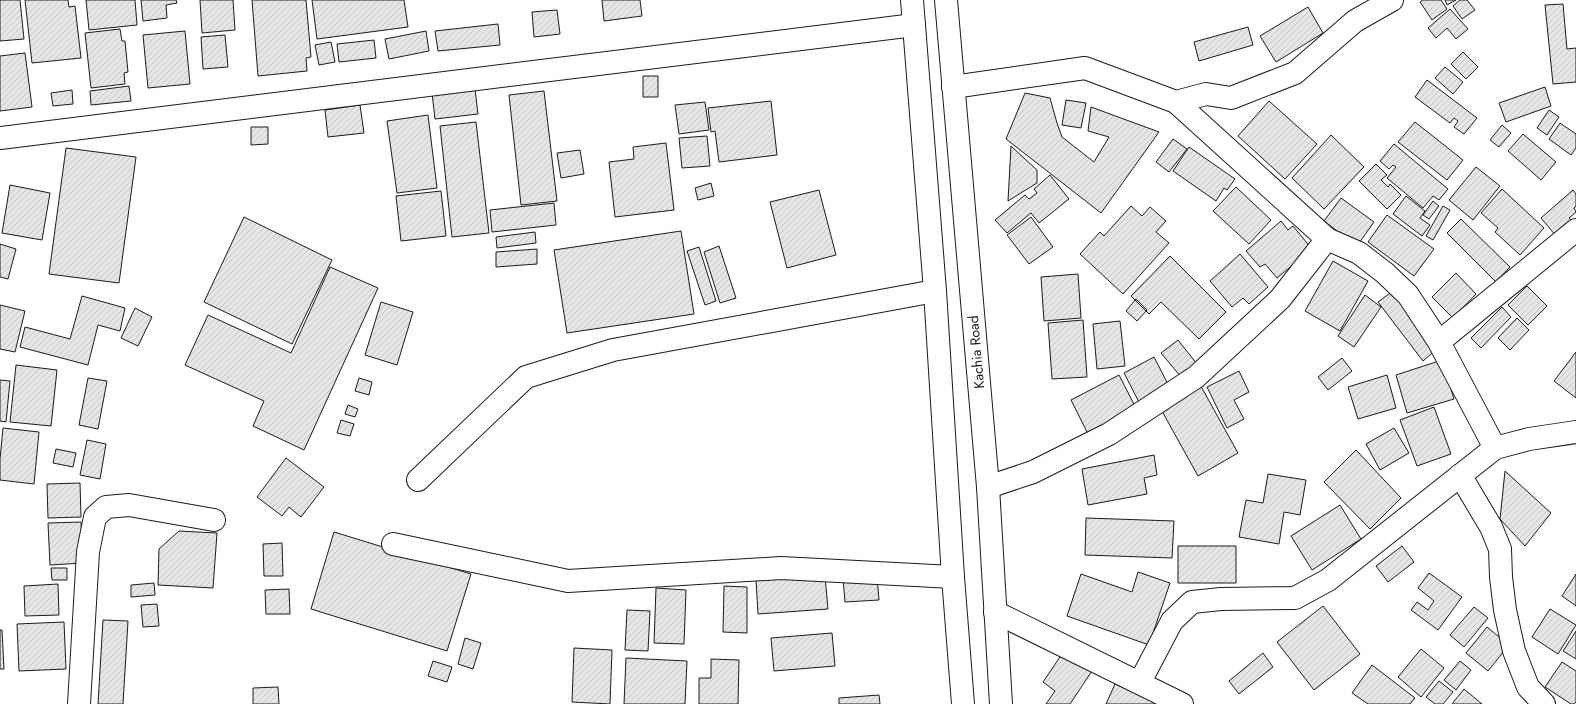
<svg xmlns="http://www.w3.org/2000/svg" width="1576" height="704" viewBox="0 0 1576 704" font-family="Jost,sans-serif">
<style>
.building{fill:url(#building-hatch);stroke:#1a1a1a}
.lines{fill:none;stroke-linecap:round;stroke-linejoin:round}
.minor-casing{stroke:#1a1a1a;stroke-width:24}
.trunk-casing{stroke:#1a1a1a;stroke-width:24}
.minor{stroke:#fff;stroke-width:22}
.trunk{stroke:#fff;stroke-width:22}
.labels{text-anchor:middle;stroke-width:3;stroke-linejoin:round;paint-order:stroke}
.street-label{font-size:14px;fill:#1a1a1a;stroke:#fff}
</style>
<defs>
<pattern id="building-hatch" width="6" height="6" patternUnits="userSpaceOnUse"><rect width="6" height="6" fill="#e6e6e6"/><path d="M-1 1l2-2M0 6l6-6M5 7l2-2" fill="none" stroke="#c5c5c5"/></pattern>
</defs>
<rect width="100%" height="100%" fill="#fff"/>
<!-- building -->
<path class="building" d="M0 0H20L24 39 0 41Z
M25 0H68L69 7 75 6 81 58 32 63Z
M86 0H135L137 25 89 30Z
M141 0H176L177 3 166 5 167 18 143 21Z
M200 0H233L235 30 202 33Z
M252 0H306L311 57 306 58 307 71 258 76Z
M312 0H404L408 27 317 39Z
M602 0H640L642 16 604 21Z
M1423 0H1441L1447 9 1432 20 1420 2Z
M1445 0H1456L1447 5Z
M1460 0H1467L1475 10 1462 19 1453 6Z
M1563 4 1567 49 1576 48V82L1553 84 1545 5Z
M1308 7 1323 33 1276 62 1260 36Z
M1450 9 1468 29 1456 39 1447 28 1436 38 1428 28Z
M557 10 560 34 534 37 532 12Z
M498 24 500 45 438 51 435 31Z
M1248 27 1253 45 1199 61 1194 42Z
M120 29 122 41H125L128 72 124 73 125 84 91 88 85 33Z
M185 31 190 84 148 88 143 35Z
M426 31 429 51 389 59 385 39Z
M225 35 228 67 203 69 201 37Z
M374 40 376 58 339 62 337 44Z
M331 42 335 62 319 65 315 45Z
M1463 52 1478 67 1466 79 1451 64Z
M25 53 32 107 0 111V56Z
M1445 67 1463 82 1453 94 1435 78Z
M643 76H658V97H643Z
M1427 80 1477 118 1464 134 1454 127 1458 121 1454 118 1450 123 1415 97Z
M129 86 131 101 91 105 90 91Z
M1545 87 1551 106 1506 122 1499 103Z
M475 89 478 114 435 119 432 93Z
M72 90 73 104 53 106 51 93Z
M544 91 557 201 521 205 509 95Z
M1025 93 1050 98 1057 123 1062 137 1094 162 1109 137 1088 131 1091 107 1159 132 1101 213 1006 139Z
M1066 100 1086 103 1081 128 1062 125Z
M771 101 777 155 719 162 715 131 711 132 708 108Z
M1269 101 1317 144 1285 179 1238 136Z
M705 102 709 130 679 134 675 105Z
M360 105 364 133 328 137 325 110Z
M1549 110 1559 117 1547 135 1537 128Z
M428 115 437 188 397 193 387 121Z
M476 122 489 233 452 237 440 126Z
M1415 122 1463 160 1447 180 1398 142Z
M1560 123 1576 134V148L1571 155 1549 139Z
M1502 125 1511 133 1499 147 1490 140Z
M251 127H268V144L251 145Z
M1523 134 1556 162 1541 180 1508 151Z
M1331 135 1364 167 1324 209 1292 178Z
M707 136 710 166 682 168 679 138Z
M1173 139 1187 149 1169 172 1156 162Z
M666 143 674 210 615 217 609 162 634 159 633 147Z
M1394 144 1448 189 1439 200 1433 196 1423 208 1387 178 1396 167 1393 165 1389 169 1380 161Z
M1011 146 1037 170V183L1008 201Z
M1189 147 1235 179 1227 190 1224 188 1216 201 1173 171Z
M66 148 136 157 119 283 49 274Z
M580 150 584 174 561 178 557 153Z
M1376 164 1387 175 1381 180 1388 187 1390 184 1401 195 1387 209 1359 181Z
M1476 167 1500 186 1473 220 1449 200Z
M1050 175 1069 199 1039 223 1031 213 1007 233 995 220 1025 195 1029 199 1037 193 1034 189Z
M711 183 714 196 698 200 695 188Z
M10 185 50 193 42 240 2 233Z
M1236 187 1271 220 1249 244 1213 211Z
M1502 189 1544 228 1520 255 1495 232 1498 228 1481 213Z
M819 190 836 255 787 268 770 202Z
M1573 190 1576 194V206L1574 208 1576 212 1569 218 1573 222 1556 236 1541 218Z
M441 191 446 236 401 241 396 196Z
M1406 196 1425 211 1420 218 1430 225 1422 236 1393 214Z
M1341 198 1374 222 1357 246 1324 221Z
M1433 201 1439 206 1429 219 1423 215Z
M554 203 556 225 492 232 490 210Z
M1131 206 1142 216 1150 207 1166 221 1156 232 1169 243 1123 294 1080 254 1100 232 1104 236Z
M1443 206 1450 210 1433 240 1426 236Z
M1387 215 1434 249 1414 276 1368 242Z
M244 217 332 260 292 344 204 302Z
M1031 217 1053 247 1029 264 1007 235Z
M1461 219 1510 267 1496 282 1447 233Z
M1281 221 1288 230 1293 226 1312 249 1277 278 1265 264 1260 267 1246 251Z
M681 231 694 314 567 333 554 250Z
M535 232 536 243 497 248 496 237Z
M0 244 16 249 8 279 0 277Z
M719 246 736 298 720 303 704 252Z
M699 247 716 301 705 305 687 251Z
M537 249V264L496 267V252Z
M1240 254 1268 287 1249 304 1243 298 1232 307 1210 281Z
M1170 256 1226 312 1199 339 1161 302 1149 314 1131 296Z
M1333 261 1368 281 1340 331 1305 311Z
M330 267 378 288 304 450 253 426 264 401 185 365 208 315 291 353Z
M1456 273 1476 294 1453 318 1432 297Z
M1078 274 1081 318 1044 321 1041 277Z
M1527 286 1547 306 1528 325 1508 305Z
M1393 291 1437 349 1423 361 1378 302Z
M1365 295 1381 307 1354 347 1338 336Z
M82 296 125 308 120 331 98 325 88 365 20 347 25 327 70 339Z
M1136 299 1147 310 1137 321 1126 311Z
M381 302 413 312 397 365 365 355Z
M0 305 25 311 15 352 0 349Z
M1502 307 1511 317 1481 348 1471 338Z
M135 308 152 317 138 346 121 338Z
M1517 318 1529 330 1510 350 1498 338Z
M1083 320 1087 377 1052 379 1048 323Z
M1120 321 1125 366 1097 369 1093 324Z
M1178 340 1197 364 1181 377 1161 353Z
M1576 352V398L1554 381Z
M1154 357 1171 390 1141 406 1124 373Z
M1342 358 1352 371 1328 390 1318 377Z
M1442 360 1454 399 1407 413 1396 375Z
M16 365 57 370 51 426 10 422Z
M1239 371 1249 392 1234 400 1244 419 1227 428 1207 387Z
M1119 375 1137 410 1088 434 1071 400Z
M1387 375 1396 408 1358 419 1348 387Z
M88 378 107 381 98 429 79 425Z
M359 378 372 382 369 395 355 391Z
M0 380 10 381 6 422 0 421Z
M1198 381 1238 453 1198 476 1158 404Z
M348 405 358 409 355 417 345 414Z
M1434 407 1451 454 1417 466 1400 420Z
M341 420 354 424 350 436 337 433Z
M3 428 39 432 34 484 0 480V459Z
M1394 428 1409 453 1380 470 1366 444Z
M87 440 106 444 100 479 80 475Z
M56 449 76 453 73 467 53 463Z
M1356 450 1401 498 1370 529 1324 482Z
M1154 455 1157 475 1144 478 1147 494 1088 505 1082 469Z
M286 458 324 487 301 517 289 507 282 516 257 497Z
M1505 471 1551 513 1525 546 1500 519Z
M1268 474 1306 480 1300 515 1284 512 1279 544 1239 537 1246 500 1263 503Z
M80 483 81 517 48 518 47 484Z
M1340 505 1361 539 1312 570 1291 536Z
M1086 518 1174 521 1172 558 1085 555Z
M81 522 83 563 50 565 48 523Z
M179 531 217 533 213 588 158 585 159 549Z
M334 532 471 574 447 651 311 609Z
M282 543 283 576H264L263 544Z
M1178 546H1236V583H1178Z
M1402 546 1414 562 1388 582 1376 566Z
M51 568H67V580H52Z
M1138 572 1170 583 1149 645 1067 616 1081 574 1132 592Z
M1429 573 1462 597 1438 630 1411 610 1417 602 1428 610 1434 601 1418 588Z
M1576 574V606L1562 596Z
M825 576 828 609 758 614 756 580Z
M877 577 879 600 845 602 843 579Z
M154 583 155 595 131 597V585Z
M58 584 59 615 25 616 24 586Z
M724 586 747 587V633L723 632Z
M656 588 686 590 684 644 654 643Z
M289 589 290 614H266L265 590Z
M157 604 159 626 143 627 141 605Z
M1323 606 1360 654 1314 690 1277 642Z
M1474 607 1488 618 1464 647 1450 635Z
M1550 609 1576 625 1558 654 1532 637Z
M627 610 650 611 648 651 625 650Z
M103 620 128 621 123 704H98Z
M64 622 66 669 19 671 17 624Z
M1487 627 1509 645 1488 671 1466 653Z
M0 630H2L4 669H0Z
M1576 631V659L1563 651Z
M832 633 835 666 774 671 771 638Z
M465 638 481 643 473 669 458 664Z
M574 648 612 650 610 704 572 702Z
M1421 649 1444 668 1421 697 1398 677Z
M1064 651 1092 671 1070 704H1046L1055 691 1043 682Z
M1263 653 1273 667 1239 694 1229 681Z
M626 658 687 661 685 704H624Z
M711 659 739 660 738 704H699V678H711Z
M433 661 452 667 447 682 428 676Z
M1460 661 1471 670 1456 690 1444 680Z
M1562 662 1576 671V702L1574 704H1571L1545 687Z
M1372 665 1415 698 1410 704H1368L1352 693Z
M1439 681 1453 692 1443 704H1435L1426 697Z
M1115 684 1159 704H1106Z
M278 687 279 704H253V688Z
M1464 689 1482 704H1452Z
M879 695 880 704H839V698Z"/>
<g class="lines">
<defs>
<path id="minor" d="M953 87 1085 68 1176 102 1206 94 1231 98 1295 73 1355 21 1392 0
M1176 102 1327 239 1359 253 1385 273 1408 295 1439 342 1495 448
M0 138 914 25
M1439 342 1576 230
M1460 475 1491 527 1500 549 1501 577 1505 610 1514 651 1528 687 1544 704
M418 480 526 377 613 350 935 291
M988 487 1033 472 1109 434 1196 377 1280 299 1327 239
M393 544 568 581 781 568 953 577
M995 612 1182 704
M1140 682 1172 621 1192 602 1221 599 1295 598 1328 580 1495 448 1529 439 1576 432
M79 704 88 552 95 517 106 507 129 505 214 520"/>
<path id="trunk" d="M912 0 935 291 953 577 963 704
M946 0 988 487 1001 704"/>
</defs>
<!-- minor casing -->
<use href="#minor" class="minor-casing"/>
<!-- trunk casing -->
<use href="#trunk" class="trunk-casing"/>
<!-- minor -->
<use href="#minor" class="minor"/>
<!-- trunk -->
<use href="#trunk" class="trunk"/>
</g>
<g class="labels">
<!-- street labels -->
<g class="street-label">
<text transform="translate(976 352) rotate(-95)" y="5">Kachia Road</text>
</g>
</g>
</svg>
